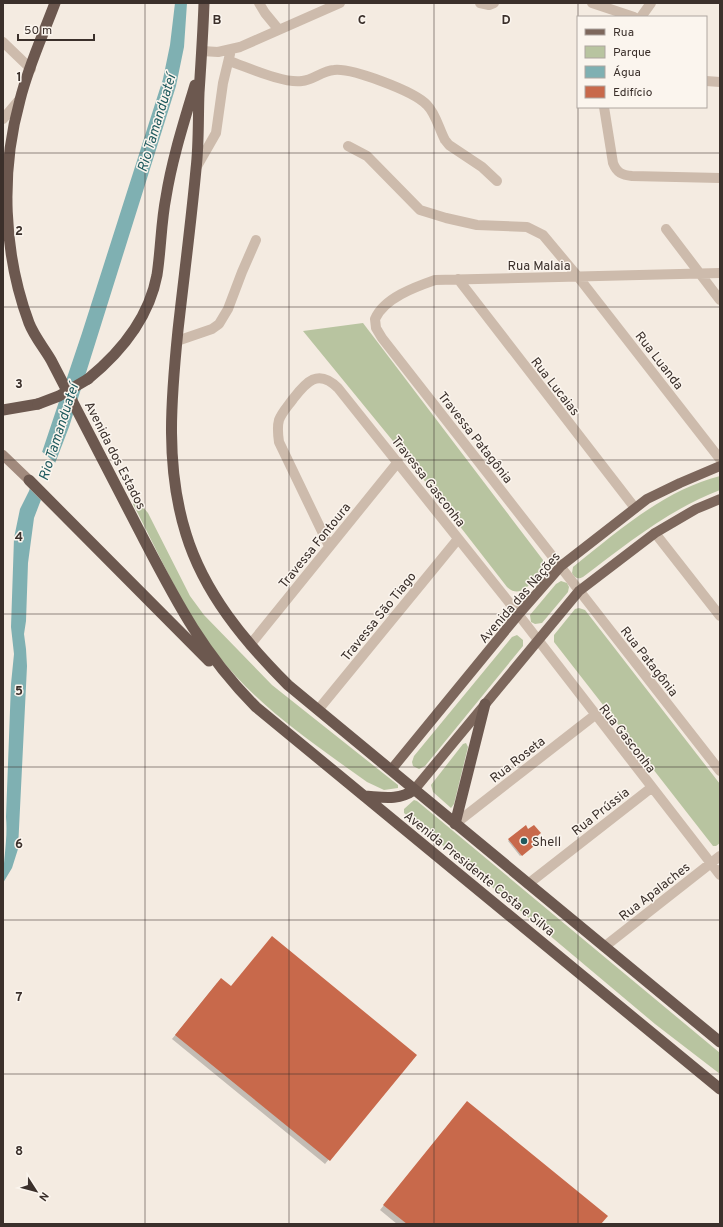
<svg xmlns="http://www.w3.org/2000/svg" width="723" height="1227" viewBox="0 0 723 1227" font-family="Overpass,sans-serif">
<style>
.green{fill:#b8c4a0}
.water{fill:#7fb0b2}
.pier{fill:#f4ebe1}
.shadow{fill:#0003}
.building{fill:#c8694b}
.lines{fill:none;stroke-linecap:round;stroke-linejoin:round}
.minor{stroke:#cdbbac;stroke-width:10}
.secondary{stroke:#a18a7d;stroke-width:10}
.primary{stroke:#7d675c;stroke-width:10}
.trunk{stroke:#6c584f;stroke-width:11}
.trunk-bridge{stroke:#6c584f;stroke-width:11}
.grid{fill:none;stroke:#3b302b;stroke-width:1;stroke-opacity:0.55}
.poi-dot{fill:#1f5a5e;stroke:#fbf5ee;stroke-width:1.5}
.labels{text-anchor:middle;stroke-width:3;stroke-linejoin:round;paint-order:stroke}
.street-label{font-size:13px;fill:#3b302b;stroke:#fbf5ee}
.poi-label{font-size:13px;fill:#3b302b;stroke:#fbf5ee;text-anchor:start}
.water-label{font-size:14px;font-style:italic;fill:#1f5a5e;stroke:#fbf5ee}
.grid-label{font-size:13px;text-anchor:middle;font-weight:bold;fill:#3b302b;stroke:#fbf5ee;stroke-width:3;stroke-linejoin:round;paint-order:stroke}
</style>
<rect width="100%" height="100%" fill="#f4ebe1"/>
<!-- green -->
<path class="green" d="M363 323 543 560V567C535 578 522 601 507 587L406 457 303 331Z
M720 476V490C668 510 627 544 583 577 577 580 574 577 572 573L573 567C617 532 664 490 720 476Z
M134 501 142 506 148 513 190 596 204 615 272 685 398 785V788L384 790 367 782C314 744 258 707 217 654 183 609 159 554 133 504Z
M561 581 567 583 569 587 568 592 542 623 535 624 531 622 530 615 556 584Z
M579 608 585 610 720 784V843L716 846H713L554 642V635L575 609Z
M517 635 523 640V646L425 766 419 769 413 766 412 762 414 756 512 637Z
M466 743 468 747 454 804 451 808 433 792 431 785 463 744Z
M414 800 417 801 720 1053V1074L655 1024 404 813V809Z"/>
<!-- water -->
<path class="water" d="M175 3H187L184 47 176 86 69 427 34 518 28 563 26 621 24 634 26 649 27 666 18 849 12 868 3 883C3 861 8 840 6 817L11 684 14 654 11 627 14 538 20 509 29 491 82 333 163 79 170 45Z"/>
<!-- pier -->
<path class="pier" d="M40 450 57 464 43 502 28 487Z"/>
<!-- shadow -->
<path class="shadow" d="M525 827 538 842 520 856 508 841Z
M217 983 415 1055 325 1164 172 1039Z
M463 1107 599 1224H397L380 1210Z"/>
<!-- building -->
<path class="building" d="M526 825 528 829 534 825 541 833 535 838 539 842 522 856 508 839Z
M272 936 417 1055 330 1161 175 1035 221 978 231 986Z
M467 1101 608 1216 601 1224H407L383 1205Z"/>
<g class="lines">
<!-- minor -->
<path class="minor" d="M259 3 265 13 279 30
M480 3 489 5 494 3
M592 3 634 17
M641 17 651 3
M3 42 31 69
M202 51 218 52 240 47 340 3
M229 61C247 67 284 84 302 81 313 80 322 71 334 70 352 68 414 91 427 105 436 114 439 129 445 140L449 145 482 167 497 181
M706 81 720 82
M604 107 613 163C617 173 622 175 632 176L720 178
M3 119 20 99
M348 146 367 156 420 210 446 218 477 225 527 227 543 235 579 278 720 459
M196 168 216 133 223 83 230 54
M666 229 720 300
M720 273 435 280C415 287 384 298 375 319L376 328 382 338 720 771
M458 279 635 508
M177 341 212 329 219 324 228 309 242 272 256 240
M655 533 720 616
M329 546 279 442C278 435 277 427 279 420 282 412 288 406 293 399 306 382 318 368 338 388L508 601 720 875
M250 645 398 462
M318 710 458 539
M455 824 595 715
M528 884 651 788
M604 947 720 856"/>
<!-- secondary -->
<path class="secondary" d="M3 455 29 480"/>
<!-- primary -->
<path class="primary" d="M391 770 518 615 561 566 647 499 680 483 720 466
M414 790 579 591 655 533 696 509 720 499"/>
<!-- trunk -->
<path class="trunk" d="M55 3C43 35 28 67 20 100 0 172 3 253 29 323 34 336 44 348 51 360 81 417 110 475 140 532 175 599 202 653 256 707L720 1089
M204 3C203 33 201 63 199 93 198 118 199 144 196 169 191 223 184 276 178 330 171 399 165 467 186 534 204 593 245 642 288 685L720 1042
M88 379C121 352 149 318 157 275 161 249 161 222 166 197 172 159 184 122 195 85
M3 410 38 404
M29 480 209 661
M364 796C382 797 398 801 414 790
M455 824 485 704"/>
<!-- trunk-bridge -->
<path class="trunk-bridge" d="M38 404 59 396 88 379"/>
</g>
<!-- grid -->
<path class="grid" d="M145 3V1224M289 3V1224M434 3V1224M578 3V17M578 107V1224M3 153H720M3 307H720M3 460H720M3 614H720M3 767H720M3 920H720M3 1074H720"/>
<!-- markers -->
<circle class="poi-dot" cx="524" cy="841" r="4"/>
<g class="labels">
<!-- street labels -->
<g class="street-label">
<text x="539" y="270">Rua Malaia</text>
<text transform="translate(660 360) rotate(52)" y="5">Rua Luanda</text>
<text transform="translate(556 386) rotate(52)" y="5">Rua Lucaias</text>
<text transform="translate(476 437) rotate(52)" y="5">Travessa Patagônia</text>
<text transform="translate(116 455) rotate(63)" y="5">Avenida dos Estados</text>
<text transform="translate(429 481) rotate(52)" y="5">Travessa Gasconha</text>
<text transform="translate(314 545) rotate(-51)" y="5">Travessa Fontoura</text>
<text transform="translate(519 597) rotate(-49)" y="5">Avenida das Nações</text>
<text transform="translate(378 616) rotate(-51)" y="5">Travessa São Tiago</text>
<text transform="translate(650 661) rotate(52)" y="5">Rua Patagônia</text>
<text transform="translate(628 738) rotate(52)" y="5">Rua Gasconha</text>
<text transform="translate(517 759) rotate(-38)" y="5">Rua Roseta</text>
<text transform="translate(600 811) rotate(-38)" y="5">Rua Prússia</text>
<text transform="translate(480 873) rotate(39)" y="5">Avenida Presidente Costa e Silva</text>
<text transform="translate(654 891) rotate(-38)" y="5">Rua Apalaches</text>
</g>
<!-- poi labels -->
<g class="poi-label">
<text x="532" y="846">Shell</text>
</g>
<!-- water labels -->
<g class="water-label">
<text transform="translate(156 123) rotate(-73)" y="5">Rio Tamanduateí</text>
<text transform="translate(58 432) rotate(-72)" y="5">Rio Tamanduateí</text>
</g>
</g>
<g class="grid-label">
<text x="217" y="24">B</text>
<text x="362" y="24">C</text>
<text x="506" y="24">D</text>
<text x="19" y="81">1</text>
<text x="19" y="235">2</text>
<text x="19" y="388">3</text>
<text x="19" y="541">4</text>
<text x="19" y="695">5</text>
<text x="19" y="848">6</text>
<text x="19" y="1001">7</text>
<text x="19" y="1155">8</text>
</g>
<!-- border -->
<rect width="723" height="1227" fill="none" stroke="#3b302b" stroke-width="8"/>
<!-- legend -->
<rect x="577" y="16" width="130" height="92" fill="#fbf5ee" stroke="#aea6a0"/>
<rect x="585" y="29" width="20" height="6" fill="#7d675c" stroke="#aea6a0"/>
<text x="613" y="36" font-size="12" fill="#3b302b">Rua</text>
<rect x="585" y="46" width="20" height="12" fill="#b8c4a0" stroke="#aea6a0"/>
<text x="613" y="56" font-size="12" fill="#3b302b">Parque</text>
<rect x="585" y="66" width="20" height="12" fill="#7fb0b2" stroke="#aea6a0"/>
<text x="613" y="76" font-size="12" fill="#3b302b">Água</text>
<rect x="585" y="86" width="20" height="12" fill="#c8694b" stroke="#aea6a0"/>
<text x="613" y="96" font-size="12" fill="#3b302b">Edifício</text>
<!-- north arrow -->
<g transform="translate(36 1191) rotate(126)" stroke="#fbf5ee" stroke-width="3" paint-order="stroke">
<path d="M0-3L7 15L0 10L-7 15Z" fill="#3b302b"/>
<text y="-6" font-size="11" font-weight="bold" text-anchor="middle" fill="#3b302b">N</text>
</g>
<!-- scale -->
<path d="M18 34v6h76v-6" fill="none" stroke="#3b302b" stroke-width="2"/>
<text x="24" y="34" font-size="12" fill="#3b302b" stroke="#fbf5ee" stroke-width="3" paint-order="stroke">50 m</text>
</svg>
